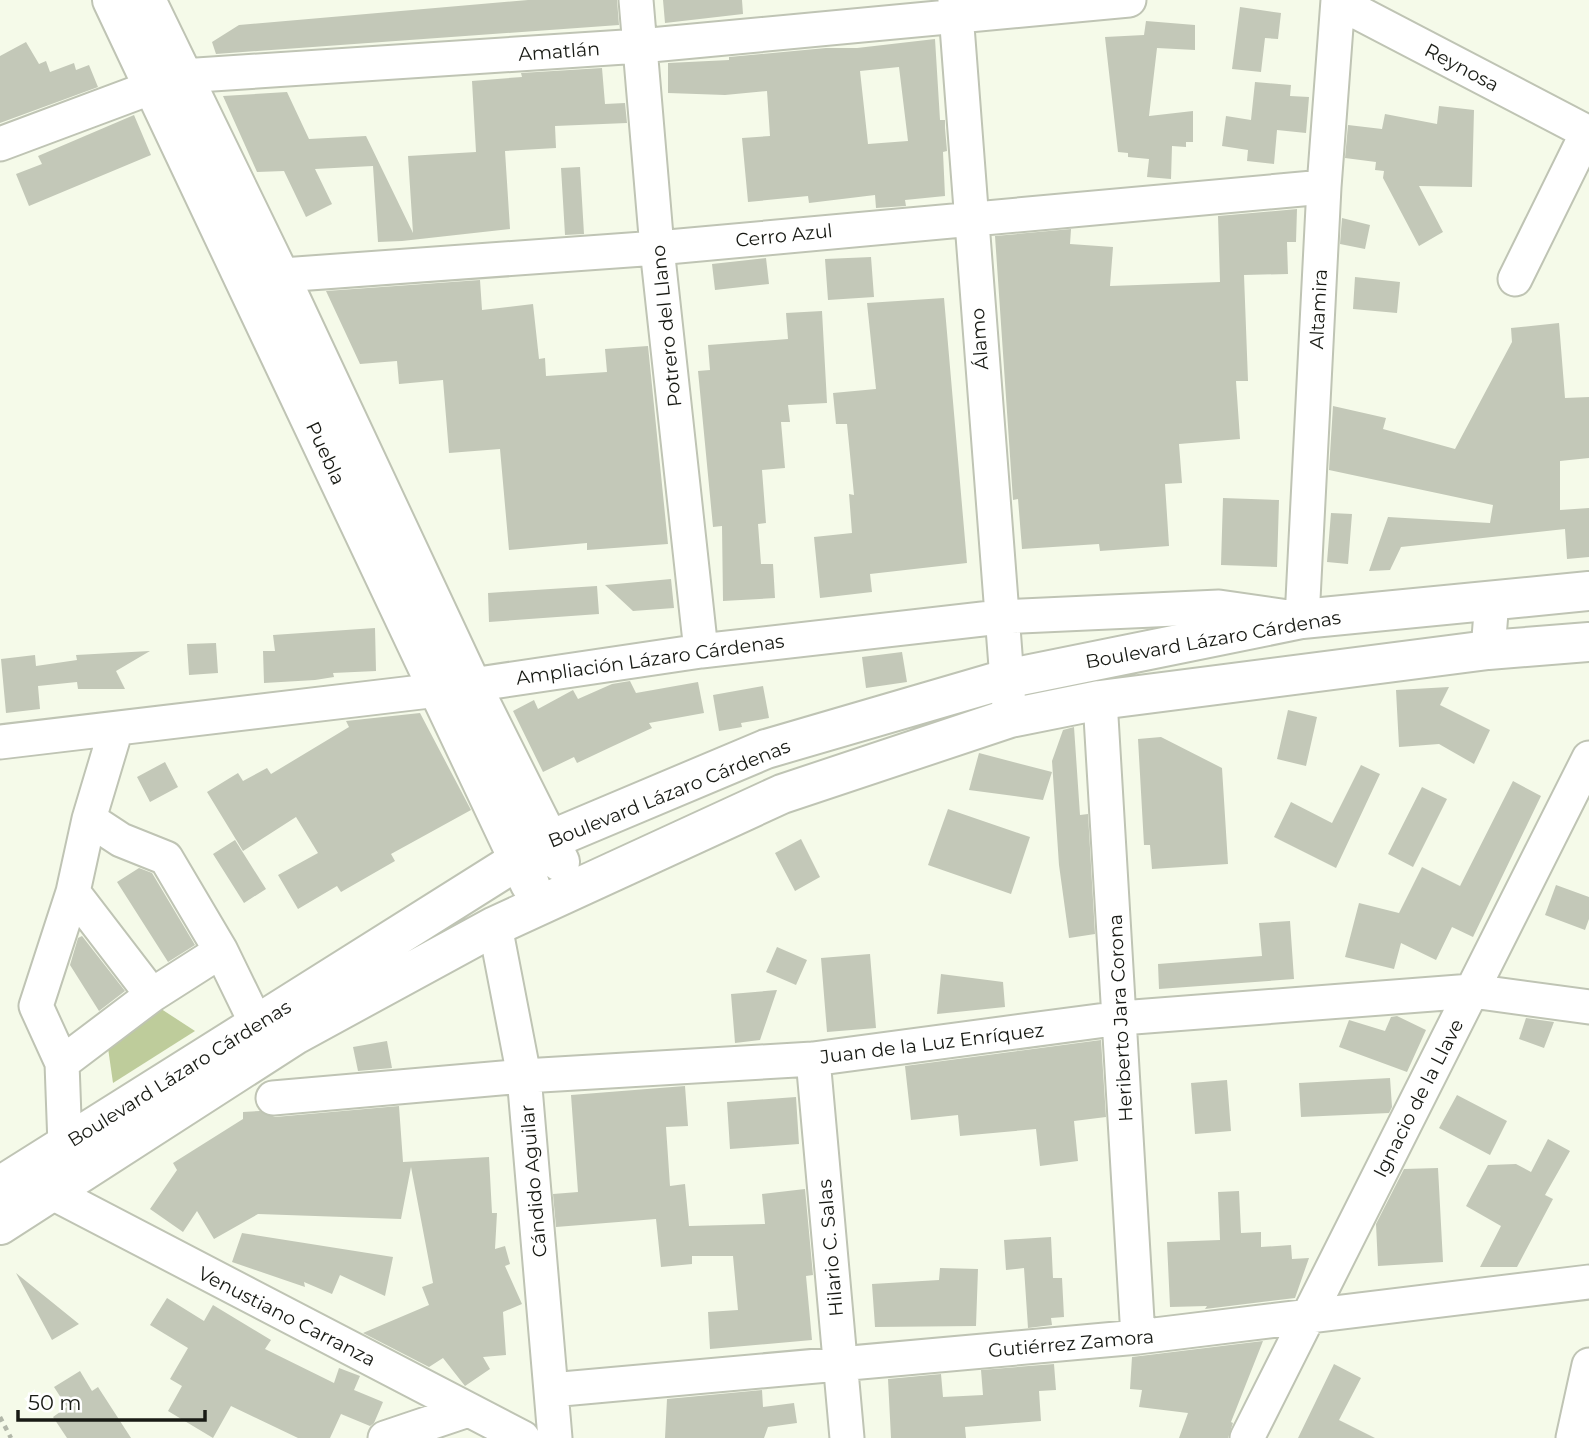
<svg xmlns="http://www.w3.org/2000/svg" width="1589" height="1438" viewBox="0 0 1589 1438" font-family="Montserrat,sans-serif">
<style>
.green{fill:#becc9b}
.building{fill:#c3c8b8;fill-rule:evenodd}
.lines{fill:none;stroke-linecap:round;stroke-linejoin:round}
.minor-casing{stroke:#bfc4b4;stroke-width:37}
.major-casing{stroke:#bfc4b4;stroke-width:42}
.path{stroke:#b2b7a9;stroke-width:4.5;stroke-dasharray:5 5;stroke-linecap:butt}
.minor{stroke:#fff;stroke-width:33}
.major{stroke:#fff;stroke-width:38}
.labels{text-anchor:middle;stroke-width:5;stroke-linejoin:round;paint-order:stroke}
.street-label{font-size:19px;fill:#181a14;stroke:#fff}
</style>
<rect width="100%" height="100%" fill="#f5fae9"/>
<!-- green -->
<path class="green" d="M152 1003 195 1031 113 1083 106 1034Z"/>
<!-- building -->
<path class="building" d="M528 0H617L619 25 216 54 212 42 239 25Z
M663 0H742L743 14 665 23Z
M1240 7 1281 13 1278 39 1265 38 1261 72 1232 69Z
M1146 21 1195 25V50L1157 48 1149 116 1193 111V142H1186V147L1172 146 1171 179 1147 177 1149 159 1128 157V153L1118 152 1105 37 1144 35Z
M935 39 940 120H945V128L947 151 943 152 945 196 905 200 906 206 876 208 875 195 809 203 808 196 748 202 742 138 770 136 767 91 725 95 668 93V63L729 60V57L826 48H857ZM899 67 908 141 868 144 860 71Z
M26 42 39 64 46 61 50 72 74 63 76 70 89 65 98 87 0 123V56Z
M602 68 605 104 625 103 627 123 555 126 556 148 505 151 510 229 402 241 378 242 373 166 315 169 332 204 306 217 284 171 257 172 223 96 287 92 309 139 366 136 413 233 408 156 476 152 472 81 522 77 521 73Z
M1255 82 1291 85 1290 96 1309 97 1306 133 1277 130 1274 164 1247 161 1248 150 1222 146 1226 116 1251 120Z
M1439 106 1474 110 1472 187 1419 186 1443 232 1419 246 1383 178 1384 171 1375 170 1376 162 1345 158 1348 125 1382 129 1385 114 1437 124Z
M134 115 151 155 29 206 16 174 42 164 38 156Z
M580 167 584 234 565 235 561 168Z
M1297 209 1296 242H1287L1288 274 1244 275 1248 381H1236L1240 439 1179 444 1182 483 1165 484 1169 546 1100 551 1099 544 1022 549 1018 499 1013 500 995 236 1071 229 1070 244 1113 247 1110 286 1220 282 1218 216Z
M1342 218 1370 225 1365 249 1340 244Z
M871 257 874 297 828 300 825 259Z
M766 258 769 284 715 290 712 264Z
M1355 277 1400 282 1397 313 1353 309Z
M480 280 482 310 533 304 539 359 545 358 546 376 607 372 605 349 648 346 668 544 587 550V543L509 550 500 449 449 453 443 380 399 384 397 361 360 364 326 291Z
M944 298 967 563 870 574 872 592 820 598 814 537 852 533 849 494 854 495 847 424H836L833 393 876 389 867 303Z
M822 311 827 403 788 405 790 422H781L785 468 762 470 766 523 758 524 761 564H773L775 598 723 601 722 526 713 527 698 371 710 370 708 345 788 339 786 313Z
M1559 323 1565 398 1589 397V458L1560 461V510L1589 508V557L1567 559 1565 529 1401 547 1390 570 1369 571 1388 517 1490 523 1493 505 1329 470 1333 406 1386 418 1383 429 1455 449 1512 342 1511 328Z
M1223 498 1279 500 1277 567 1221 565Z
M1331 513 1352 514 1348 564 1327 562Z
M671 579 674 608 633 611 605 585Z
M597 586 599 614 489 622 488 593Z
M375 628 376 671 333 673 334 677 315 680 264 683 263 651H275L273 635Z
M216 643 218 673 189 675 187 644Z
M150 651 116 671 125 689H78L77 682 38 686 40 709 6 713 1 659 35 655 36 666 77 660 76 655Z
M902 652 907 682 866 688 862 657Z
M630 681 636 693 698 682 704 713 649 723 652 728 611 747 577 763 574 757 543 772 513 711 534 700 538 709 573 690 578 699 612 684Z
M763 686 769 718 741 723 742 727 719 731 713 695Z
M1449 687 1440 705 1490 730 1474 764 1439 744 1399 747 1396 690Z
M1288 710 1317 717 1306 766 1277 759Z
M420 713 471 810 391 854 395 861 341 892 337 886 298 909 278 875 318 853 296 817 243 851 207 792 238 773 243 781 267 768 271 774 349 727 346 721Z
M1074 727 1080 815 1088 814 1095 934 1069 938 1059 865 1052 761 1063 730Z
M1161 737 1222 768 1228 864 1152 869 1150 845H1144L1138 739Z
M979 753 1052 772 1043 800 969 790Z
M165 762 178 787 150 802 137 777Z
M1361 765 1380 774 1336 868 1274 837 1291 802 1332 823Z
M1513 781 1541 796 1473 937 1452 927 1436 960 1401 943 1394 969 1345 957 1359 903 1399 913 1422 867 1460 886Z
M1422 787 1447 799 1413 867 1388 854Z
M948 809 1030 837 1011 894 928 865Z
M801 839 820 877 795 891 775 853Z
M235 840 266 889 244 903 213 854Z
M139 868 152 873 195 945 168 962 117 882Z
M1556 885 1589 897V919L1585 930 1545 915Z
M1290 921 1294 979 1159 989 1158 964 1262 956 1259 923Z
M82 936 125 991 99 1011 70 965 78 938Z
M777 947 807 960 796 985 766 972Z
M870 954 876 1028 827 1032 821 958Z
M941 974 1003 982 1005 1007 937 1014Z
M777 990 760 1040 735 1043 731 994Z
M1397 1016 1426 1030 1407 1072 1339 1047 1349 1020 1385 1031 1391 1017Z
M1526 1018 1554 1022 1544 1048 1519 1039Z
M1101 1040 1106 1117 1074 1121 1078 1161 1040 1166 1036 1129 960 1136 958 1115 911 1120 905 1066Z
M387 1041 392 1068 358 1071 353 1047Z
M1390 1078 1392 1107 1389 1113 1301 1117 1299 1083Z
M1227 1080 1231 1131 1195 1134 1191 1083Z
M685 1086 688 1126 666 1127 670 1186 685 1184 689 1226 765 1224 762 1194 805 1189 813 1275 806 1276 812 1340 710 1349 708 1312 738 1310 733 1256H692V1264L661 1267 656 1219 556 1227 553 1194 578 1192 571 1095Z
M1457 1095 1507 1121 1490 1155 1439 1128Z
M796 1097 799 1144 730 1149 727 1102Z
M399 1106 403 1162 489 1157 492 1213H497L495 1249 505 1246 510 1264 505 1266 522 1304 503 1312 506 1355 483 1357 490 1369 465 1386 443 1358 429 1367 363 1333 429 1305 422 1287 433 1283 411 1167 401 1219 258 1214 214 1239 197 1211 183 1232 150 1209 177 1170 173 1163 243 1119V1112L260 1111 275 1117Z
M1548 1139 1570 1151 1545 1195 1553 1199 1517 1267H1480L1501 1226 1466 1206 1488 1165 1516 1164 1531 1172Z
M1438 1168 1443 1262 1378 1266 1376 1224 1404 1169Z
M1239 1191 1241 1233 1261 1232V1247L1291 1245 1292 1259 1309 1258 1295 1298 1205 1309 1207 1306 1170 1307 1167 1242 1220 1240 1218 1192Z
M242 1233 393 1257 385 1296 340 1275 332 1294 304 1282 305 1287 232 1262Z
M1051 1237 1053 1278H1062L1064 1317 1051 1318 1052 1325 1028 1328 1024 1268 1006 1270 1004 1240Z
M940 1268 978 1269 976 1326 875 1327 872 1284 939 1280Z
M16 1273 79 1324 52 1340Z
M167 1298 204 1321 213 1305 271 1340 265 1349 334 1383 339 1368 360 1376 354 1390 383 1402 374 1423 370 1426 341 1414 330 1438H298L231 1406 213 1438 168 1411 182 1386 170 1379 188 1348 150 1325Z
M1263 1341 1231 1422 1233 1423 1228 1438H1179L1188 1413 1139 1407 1142 1390 1130 1389 1132 1357Z
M1054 1364 1056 1390 1039 1391 1041 1421 965 1427 966 1438H891L888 1379 941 1374 943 1397 983 1395 981 1370Z
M1334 1364 1361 1378 1339 1420 1375 1438H1298Z
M80 1371 92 1391 98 1387 131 1438H67L53 1417 67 1407 54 1387Z
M762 1390 763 1407 794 1403 797 1423 768 1427 764 1438H665L667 1399Z"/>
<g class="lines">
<defs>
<path id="minor" d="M636 0 657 248 701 651
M955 0 1009 706
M1338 2 1589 133
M0 144 182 76 640 46 1129 0
M254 277 657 248 1324 187
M1515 279 1587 133
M1488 650 1492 600
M1100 700 1138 1337
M0 742 438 690 701 651 1000 617 1219 607 1302 619 1324 187 1338 0
M89 819 121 840 166 858 221 951
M73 892 152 995
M495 926 524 1076 555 1438
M813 1059 847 1438
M62 1063 36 1006 73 892 89 819 116 729
M273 1098 524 1076 813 1059 1121 1018 1472 991 1589 1007
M76 1165 65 1145 62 1063 152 995 221 951 257 1025 272 1047
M51 1192 523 1438
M551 1390 1138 1337 1589 1282
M385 1438 468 1410
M1247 1438 1589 758
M1573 1438 1589 1365"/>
<path id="major" d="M112 0 530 884
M146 0 279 274 471 684 560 862
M0 1186 550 840 766 749 1006 679 1302 619 1589 591
M0 1225 295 1035 495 926 782 794 1010 718 1100 700 1488 650 1589 642"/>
</defs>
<!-- minor casing -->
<use href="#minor" class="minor-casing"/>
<!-- major casing -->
<use href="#major" class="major-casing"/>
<!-- path -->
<path class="path" d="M0 1417 11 1438"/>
<!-- minor -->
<use href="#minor" class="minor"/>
<!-- major -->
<use href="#major" class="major"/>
</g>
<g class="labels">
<!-- street labels -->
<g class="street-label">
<text transform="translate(559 51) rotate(-4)" y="7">Amatlán</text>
<text transform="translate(1462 67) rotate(28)" y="7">Reynosa</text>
<text transform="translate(784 235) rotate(-6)" y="7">Cerro Azul</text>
<text transform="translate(1318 309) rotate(-87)" y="7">Altamira</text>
<text transform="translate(666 326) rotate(-96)" y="7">Potrero del Llano</text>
<text transform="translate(979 339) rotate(-94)" y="7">Álamo</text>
<text transform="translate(326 453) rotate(65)" y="7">Puebla</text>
<text transform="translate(1213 639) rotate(-10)" y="7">Boulevard Lázaro Cárdenas</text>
<text transform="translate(650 659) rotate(-8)" y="7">Ampliación Lázaro Cárdenas</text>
<text transform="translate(669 793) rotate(-22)" y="7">Boulevard Lázaro Cárdenas</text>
<text transform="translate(1120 1018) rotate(-93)" y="7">Heriberto Jara Corona</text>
<text transform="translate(932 1043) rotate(-7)" y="7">Juan de la Luz Enríquez</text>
<text transform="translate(179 1073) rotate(-32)" y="7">Boulevard Lázaro Cárdenas</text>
<text transform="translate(1418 1098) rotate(-63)" y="7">Ignacio de la Llave</text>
<text transform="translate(533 1181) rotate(-95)" y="7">Cándido Aguilar</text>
<text transform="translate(830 1248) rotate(-95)" y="7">Hilario C. Salas</text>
<text transform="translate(287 1316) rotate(27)" y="7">Venustiano Carranza</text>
<text transform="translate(1071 1343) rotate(-5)" y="7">Gutiérrez Zamora</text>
</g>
</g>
<!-- scale -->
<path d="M18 1410v10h187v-10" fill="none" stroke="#181a14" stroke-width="3.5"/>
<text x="28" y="1410" font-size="21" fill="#181a14" stroke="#ffffff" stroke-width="5" paint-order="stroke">50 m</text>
</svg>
